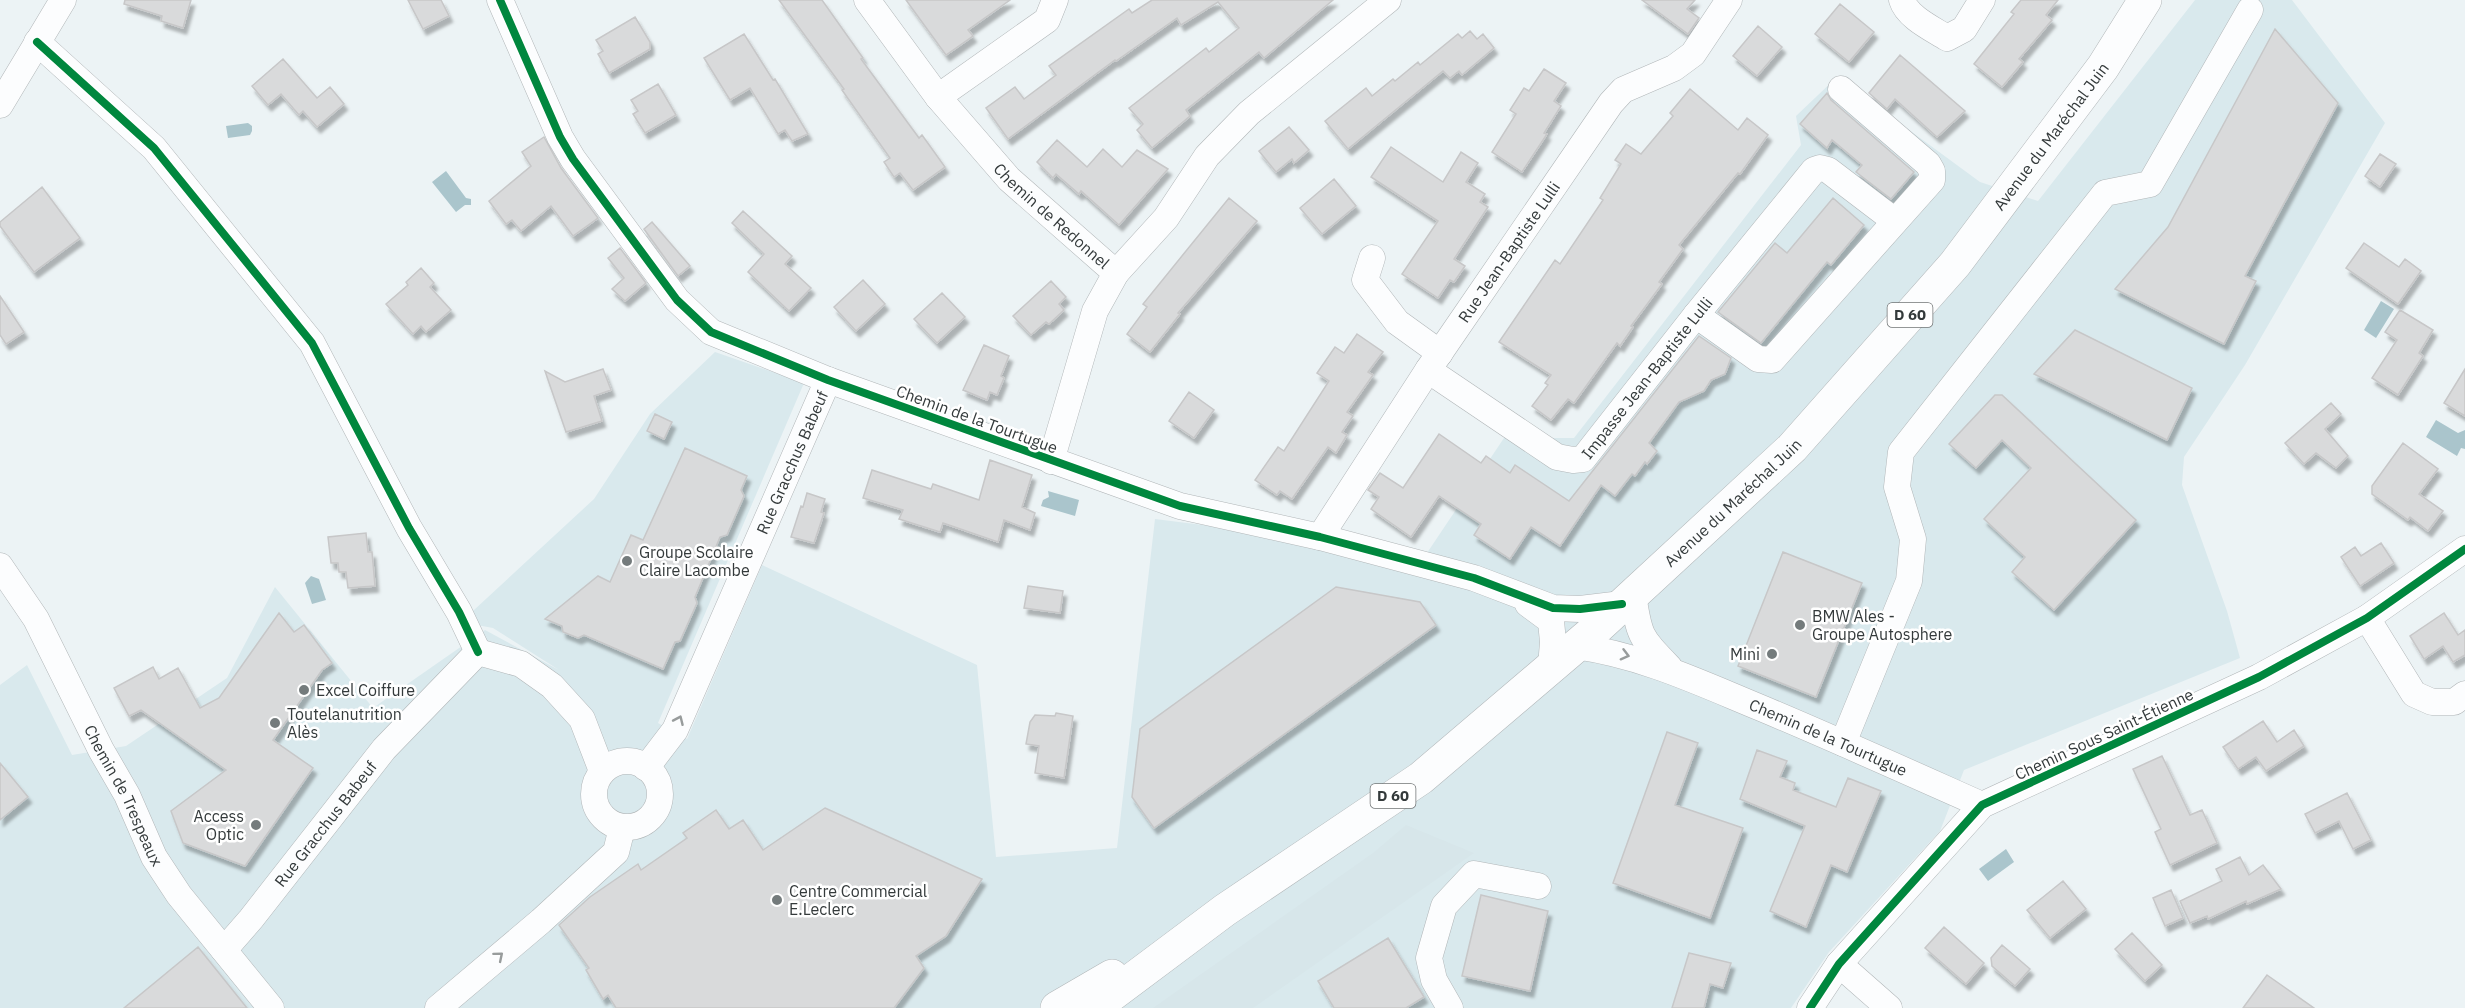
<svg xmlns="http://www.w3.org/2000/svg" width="2465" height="1008" viewBox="0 0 2465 1008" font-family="'IBM Plex Sans',sans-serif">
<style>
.built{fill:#d9e9ed}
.green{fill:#d7e6ea}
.water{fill:#aac5cc}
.building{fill:#d9dadb;stroke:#c7c7c8;stroke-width:1.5;filter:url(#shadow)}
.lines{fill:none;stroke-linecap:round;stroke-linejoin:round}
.minor-casing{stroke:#b1b6b8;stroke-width:27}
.major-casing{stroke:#b1b6b8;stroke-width:34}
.minor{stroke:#fcfdfe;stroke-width:26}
.major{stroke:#fcfdfe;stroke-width:33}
.cycleway-casing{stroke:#fff;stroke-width:11}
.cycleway{stroke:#00873e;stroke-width:8}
.oneway{stroke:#989c9c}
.poi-dot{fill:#747b7c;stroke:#fff;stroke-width:2}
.labels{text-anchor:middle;stroke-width:5;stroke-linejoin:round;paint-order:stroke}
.shield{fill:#fff;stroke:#717576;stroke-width:1.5}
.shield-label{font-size:15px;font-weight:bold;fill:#343a3b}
.street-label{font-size:16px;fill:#343a3b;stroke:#fff}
.poi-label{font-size:16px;fill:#343a3b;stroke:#fff;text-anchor:start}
</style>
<defs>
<filter id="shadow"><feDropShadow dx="3.5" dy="6" stdDeviation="1.5" flood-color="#0004"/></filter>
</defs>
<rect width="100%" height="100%" fill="#ecf3f5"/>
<!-- built -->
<path class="built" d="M2195 0H2292L2385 123 2245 365 2184 457 2182 485 2227 611 2240 658 1964 770 1940 831 1829 952 1791 1008H0V685L27 665 72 755 126 746 227 678 275 587 373 708 485 630 559 670 493 628 461 622 594 499 650 414 715 352 804 383 658 723 687 739 762 565 977 665 996 857 1117 848 1155 519 1427 553 1504 438H1574L1801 145 1796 116 1837 77 1980 182 2038 201Z"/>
<!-- green -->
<path class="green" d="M1406 825 1474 853 1253 1008H1153L1373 853Z"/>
<!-- water -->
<path class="water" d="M248 123 252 126V131L250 135 228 138 226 126Z
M446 171 466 198 471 199V205H465L456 212 432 182Z
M2381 301 2394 309 2376 338 2364 330Z
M2436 420 2458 433 2465 430V449L2461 448 2457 456 2426 437Z
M1048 491 1079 500 1075 516 1041 506 1043 500 1049 497Z
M311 576 319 579 326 600 312 604 305 583Z
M2006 849 2014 862 1988 881 1979 869Z"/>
<!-- building -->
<path class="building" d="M125 0H191L183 28 161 21 162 16 124 4Z
M408 0H441L449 16 423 29Z
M779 0H822L863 58 861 59 919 138 922 135 945 167 913 190 900 173 894 177 884 162 890 158 842 90 844 89Z
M906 0H1010L968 30 973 36 946 55Z
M1152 0H1333L1264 58 1259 52 1186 110 1190 116 1152 148 1137 130 1143 124 1129 108 1206 48 1209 52 1239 28 1218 2 1181 25 1177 18 1116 61 1115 60 1008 139 986 108 1015 87 1024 99 1056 75 1049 66 1129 9 1132 13Z
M1642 0H1695L1687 9 1699 18 1688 34Z
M2021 0H2058L2046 15 2052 20 2019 59 2023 62 2002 87 1974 64 2014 14 2011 12Z
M1840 4 1874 32 1849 62 1815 34Z
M635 17 650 42V49L609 73 598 54 603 51 596 40Z
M1758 26 1782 47 1757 76 1733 56Z
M2275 29 2338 103 2245 276 2256 281 2224 344 2115 289 2168 227Z
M1470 31 1477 39 1483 34 1494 48 1462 75 1459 71 1450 78 1443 71 1348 149 1325 121 1366 88 1372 96 1393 79 1395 81 1418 62 1420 65 1458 34 1462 38Z
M744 34 773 80 775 79 808 134 792 141 785 130 778 134 750 88 730 100 704 58Z
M1900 55 1965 111 1937 137 1895 99 1887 109 1869 93Z
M283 59 317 98 330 87 344 104 317 127 303 111 299 115 281 94 268 105 252 86Z
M1544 69 1566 83 1554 101 1561 106 1544 133 1547 134 1522 172 1492 152 1516 114 1510 110 1524 88 1529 91Z
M658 84 676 115 645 133 633 114 638 111 631 100Z
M1690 89 1738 130 1747 118 1768 135 1740 174 1738 173 1679 245 1683 249 1659 282 1662 284 1631 326 1633 327 1620 346 1617 343 1574 403 1568 399 1551 420 1532 406 1548 385 1545 383 1551 375 1499 342 1555 260 1560 264 1603 200 1600 198 1621 164 1615 160 1626 144 1641 154 1673 116 1670 113Z
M1827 93 1831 100 1914 172 1891 199 1856 172 1862 165 1832 140 1827 148 1800 124Z
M1289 127 1309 150 1294 163 1292 159 1276 172 1259 151Z
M544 137 561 168 598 218 573 236 551 206 521 231 512 220 506 224 489 201 531 166 522 152Z
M1057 140 1087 167 1103 149 1122 167 1137 150 1168 169 1119 225 1081 191 1079 194 1056 174 1053 178 1037 162Z
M1391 147 1443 182 1461 152 1478 163 1466 182 1485 194 1480 202 1488 207 1454 259 1465 266 1454 282 1450 280 1438 298 1402 274 1438 221 1371 177Z
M2380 154 2396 164 2380 187 2365 176Z
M1334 179 1356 206 1322 234 1300 208Z
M42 187 80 238 34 272 0 226V222Z
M1229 198 1257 221 1178 313 1180 314 1150 352 1127 334 1147 307 1143 304Z
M1833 198 1864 225 1831 265 1827 262 1761 343 1718 312 1775 243 1787 253Z
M743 211 792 256 785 264 811 288 789 311 748 272 764 254 732 223Z
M652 222 690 266 678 276 644 229Z
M2364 243 2399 267 2405 259 2421 271 2398 304 2346 268Z
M620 248 646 283 625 301 612 289 624 278 608 258Z
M421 268 434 283 430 287 451 310 426 332 421 326 413 334 386 304 408 285 406 282Z
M863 280 885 304 856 331 834 307Z
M1051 281 1066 297 1059 304 1064 310 1049 324 1046 322 1031 335 1013 316Z
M942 293 965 317 937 343 914 319Z
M0 296 24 332 6 344 0 335Z
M2400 310 2433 330 2419 353 2423 356 2398 395 2372 378 2397 340 2385 332Z
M2075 330 2192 388 2167 440 2034 374Z
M1357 334 1383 352 1368 372 1373 375 1347 412 1353 416 1342 432 1347 435 1336 453 1328 447 1292 499 1280 491 1277 495 1255 480 1278 447 1284 451 1329 381 1317 373 1335 347 1344 353Z
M1699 336 1731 358 1725 374 1711 380 1704 391 1679 402 1649 443 1657 451 1647 464 1645 462 1635 476 1632 474 1615 496 1601 485 1560 546 1531 527 1510 559 1474 535 1481 524 1439 496 1411 537 1371 509 1379 497 1368 490 1380 473 1403 488 1439 434 1481 463 1486 456 1510 473 1515 465 1569 501Z
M984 345 1009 356 1001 376 1004 378 997 395 990 392 987 400 963 390Z
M603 369 611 390 594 396 602 421 566 432 545 371 565 382Z
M2465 369V416L2444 403Z
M1189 392 1214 410 1194 438 1169 421Z
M1995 395H2002L2136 520 2054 610 2012 572 2025 557 1984 519 2031 468 2002 440 1976 468 1949 444Z
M2331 403 2341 414 2325 429 2348 456 2336 468 2316 453 2304 464 2285 443Z
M655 414 672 422 664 439 647 431Z
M2403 443 2438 469 2419 494 2443 511 2428 531 2410 517 2408 520 2372 494V486Z
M685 448 747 476 741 490 744 496 737 512 727 535 720 537 695 597 697 603 680 641 675 642 663 669 584 635 578 638 563 632 562 626 545 619 598 576 610 582 631 535 643 540Z
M990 460 1032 475 1022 507 1035 513 1030 530 1004 520 998 542 943 523 940 532 899 519 903 510 863 498 872 470 931 489 933 484 979 500Z
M807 493 825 499 821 512 824 513 814 543 791 537 801 506 803 507Z
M366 533 368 552H372L375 586 348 588 346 572H339L338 563H331L328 537Z
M2381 543 2394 563 2360 586 2341 557 2355 547 2361 556Z
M1783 552 1862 583 1816 697 1738 666Z
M1028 586 1063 591 1060 613 1024 608Z
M1336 587 1420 602 1436 625 1154 828 1132 797 1140 729Z
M279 613 294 632 304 625 332 663 322 670 273 740 313 768 245 866 183 843 171 811 226 770 141 710 129 716 114 688 153 667 159 679 178 668 200 708 219 698Z
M2444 613 2458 635 2465 630V655L2453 662 2443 646 2424 659 2410 636Z
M1056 713 1073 716 1064 778 1035 773 1039 746 1026 744 1030 722 1035 715 1055 716Z
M2263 721 2277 742 2294 730 2304 746 2266 771 2256 757 2238 769 2223 747Z
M1667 732 1698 743 1675 805 1743 828 1710 918 1613 883Z
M1757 750 1787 761 1780 777 1795 783 1793 790 1836 807 1848 778 1881 791 1847 872 1831 865 1806 927 1770 911 1805 826 1740 799Z
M2162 756 2190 815 2202 810 2217 843 2170 865 2155 832 2161 829 2133 769Z
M0 763 28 797 0 820Z
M2347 793 2371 840 2353 849 2339 821 2315 833 2305 814Z
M825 808 982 879 946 936 916 956 924 968 894 1008H616L608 995 603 999 586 970 589 968 559 925 590 897 638 864 641 870 687 838 683 833 716 810 729 829 743 820 763 850Z
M2240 857 2249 875 2263 865 2281 889 2247 904 2246 901 2208 919 2207 916 2190 923 2180 901 2222 881 2216 869Z
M2063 881 2086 909 2050 938 2027 910Z
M2171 890 2183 918 2165 926 2153 898Z
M1481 895 1548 911 1530 991 1462 976Z
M1944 927 1984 963 1966 984 1925 948Z
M2132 933 2162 965 2145 981 2115 949Z
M1388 938 1424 997 1406 1008H1334L1318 981Z
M2002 945 2030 969 2015 986 1992 966 1991 958Z
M198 947 247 1008H124Z
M1689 953 1731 963 1723 988 1710 984 1704 1008H1672Z
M2267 975 2314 1008H2243Z"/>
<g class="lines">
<defs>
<g id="minor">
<path d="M500 0 560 137 573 159 677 300 711 332 828 380 1180 506 1320 537 1474 578 1553 608 1580 609 1622 604"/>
<path id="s1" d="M867 0 938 97 1009 179 1116 273 1095 311 1051 461"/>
<path d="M1902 0C1907 17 1933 29 1947 38L1964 29 1982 0"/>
<path d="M37 42 154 148 312 343 409 528 459 612 478 652"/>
<path d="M938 97 1047 20 1055 0"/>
<path d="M0 105 63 0"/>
<path d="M1372 258 1365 280 1397 322 1440 353"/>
<path d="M1116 273 1166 218 1207 156 1249 113 1388 0"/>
<path d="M1696 315 1758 359 1772 360 1932 180V171L1928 164 1841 89"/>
<path id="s2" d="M1428 370 1557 457 1573 460 1583 459 1696 315 1814 170 1820 168 1828 170 1895 221"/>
<path id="s3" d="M1320 537 1428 370 1611 103 1623 90 1674 68 1693 54 1729 0"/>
<path id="s4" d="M0 566 36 619 101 750 127 795 154 857 179 895 271 1008"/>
<path d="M1633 594C1639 636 1640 637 1669 667"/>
<path d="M1528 604 1551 621 1553 642 1551 667"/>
<path d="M2367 618 2414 694 2432 702H2454L2465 694"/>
<path id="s5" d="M1575 646C1644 656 1698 682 1761 708 1835 739 1908 772 1982 805"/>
<path d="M1843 743 1909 581 1913 539 1897 487 1901 452 2105 193 2150 184 2250 10"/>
<circle cx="627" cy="794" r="33"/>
<path id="s6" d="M646 768 675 730 828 380"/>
<path id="s7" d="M224 950 251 919 384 749 478 652 521 664 552 686 582 719 602 771"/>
<path d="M1839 964 1889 1008"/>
<path d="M438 1008 541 921 616 852 622 828"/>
<path d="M1450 1008 1434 980 1429 958 1444 906 1474 874 1538 886"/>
<path d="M1810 1008 1839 964 1982 805 2259 677 2367 618 2465 549"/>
</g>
<g id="major">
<path d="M1057 1008 1112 976"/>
<path id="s8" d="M1094 1008 1225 910 1421 778 1596 629 1792 448 1955 264 2103 67 2145 0"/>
</g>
</defs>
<!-- minor casing -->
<use href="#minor" class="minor-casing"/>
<!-- major casing -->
<use href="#major" class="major-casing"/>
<!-- minor -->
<use href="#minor" class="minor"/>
<!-- major -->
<use href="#major" class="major"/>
<defs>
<path id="cycleway" d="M500 0 560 137 573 159 677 300 711 332 828 380 1180 506 1320 537 1474 578 1553 608 1580 609 1622 604
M37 42 154 148 312 343 409 528 459 612 478 652
M1810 1008 1839 964 1982 805 2259 677 2367 618 2465 549"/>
</defs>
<!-- cycleway casing -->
<use href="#cycleway" class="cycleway-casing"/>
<!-- cycleway -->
<use href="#cycleway" class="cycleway"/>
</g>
<!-- one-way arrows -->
<defs><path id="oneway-chevron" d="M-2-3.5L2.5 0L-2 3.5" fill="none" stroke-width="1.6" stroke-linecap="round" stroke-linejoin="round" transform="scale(1.5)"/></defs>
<g class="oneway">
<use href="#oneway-chevron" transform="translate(1625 655) rotate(15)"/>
<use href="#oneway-chevron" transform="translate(679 720) rotate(-66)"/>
<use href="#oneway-chevron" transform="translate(499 956) rotate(-40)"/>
</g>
<!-- markers -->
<g class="poi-dot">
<circle cx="627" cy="561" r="6"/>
<circle cx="1800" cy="625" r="6"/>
<circle cx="1772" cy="654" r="6"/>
<circle cx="304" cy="690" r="6"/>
<circle cx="275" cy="723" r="6"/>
<circle cx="256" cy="825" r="6"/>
<circle cx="777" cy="900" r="6"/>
</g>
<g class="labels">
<!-- shield labels -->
<g class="shield">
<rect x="1887.5" y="303" width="45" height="24" rx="4.5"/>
<rect x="1370.5" y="784" width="45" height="24" rx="4.5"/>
</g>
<g class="shield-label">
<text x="1910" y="320">D 60</text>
<text x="1393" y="801">D 60</text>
</g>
<!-- street labels -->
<g class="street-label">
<text dy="6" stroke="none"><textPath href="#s8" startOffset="1302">Avenue du Maréchal Juin</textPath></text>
<text dy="6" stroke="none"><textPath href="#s1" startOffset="285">Chemin de Redonnel</textPath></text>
<text dy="6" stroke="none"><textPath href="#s3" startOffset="342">Rue Jean-Baptiste Lulli</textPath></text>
<text dy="6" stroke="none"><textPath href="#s2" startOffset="285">Impasse Jean-Baptiste Lulli</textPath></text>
<text transform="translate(977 419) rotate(20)" y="6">Chemin de la Tourtugue</text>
<text dy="6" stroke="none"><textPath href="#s6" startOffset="340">Rue Gracchus Babeuf</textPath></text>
<text dy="6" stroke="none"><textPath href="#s8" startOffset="816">Avenue du Maréchal Juin</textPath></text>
<text transform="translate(2104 734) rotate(-25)" y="6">Chemin Sous Saint-Étienne</text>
<text dy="6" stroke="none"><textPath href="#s5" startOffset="270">Chemin de la Tourtugue</textPath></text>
<text dy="6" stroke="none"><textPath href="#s4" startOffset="261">Chemin de Trespeaux</textPath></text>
<text dy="6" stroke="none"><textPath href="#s7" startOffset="162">Rue Gracchus Babeuf</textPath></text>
</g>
<!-- poi labels -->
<g class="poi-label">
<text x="639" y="558">Groupe Scolaire<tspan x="639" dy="18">Claire Lacombe</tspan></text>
<text x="1812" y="622">BMW Ales -<tspan x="1812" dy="18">Groupe Autosphere</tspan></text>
<text x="1760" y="660" text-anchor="end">Mini</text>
<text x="316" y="696">Excel Coiffure</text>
<text x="287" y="720">Toutelanutrition<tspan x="287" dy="18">Alès</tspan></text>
<text x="244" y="822" text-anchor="end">Access<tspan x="244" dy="18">Optic</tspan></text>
<text x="789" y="897">Centre Commercial<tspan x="789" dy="18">E.Leclerc</tspan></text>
</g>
</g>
</svg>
